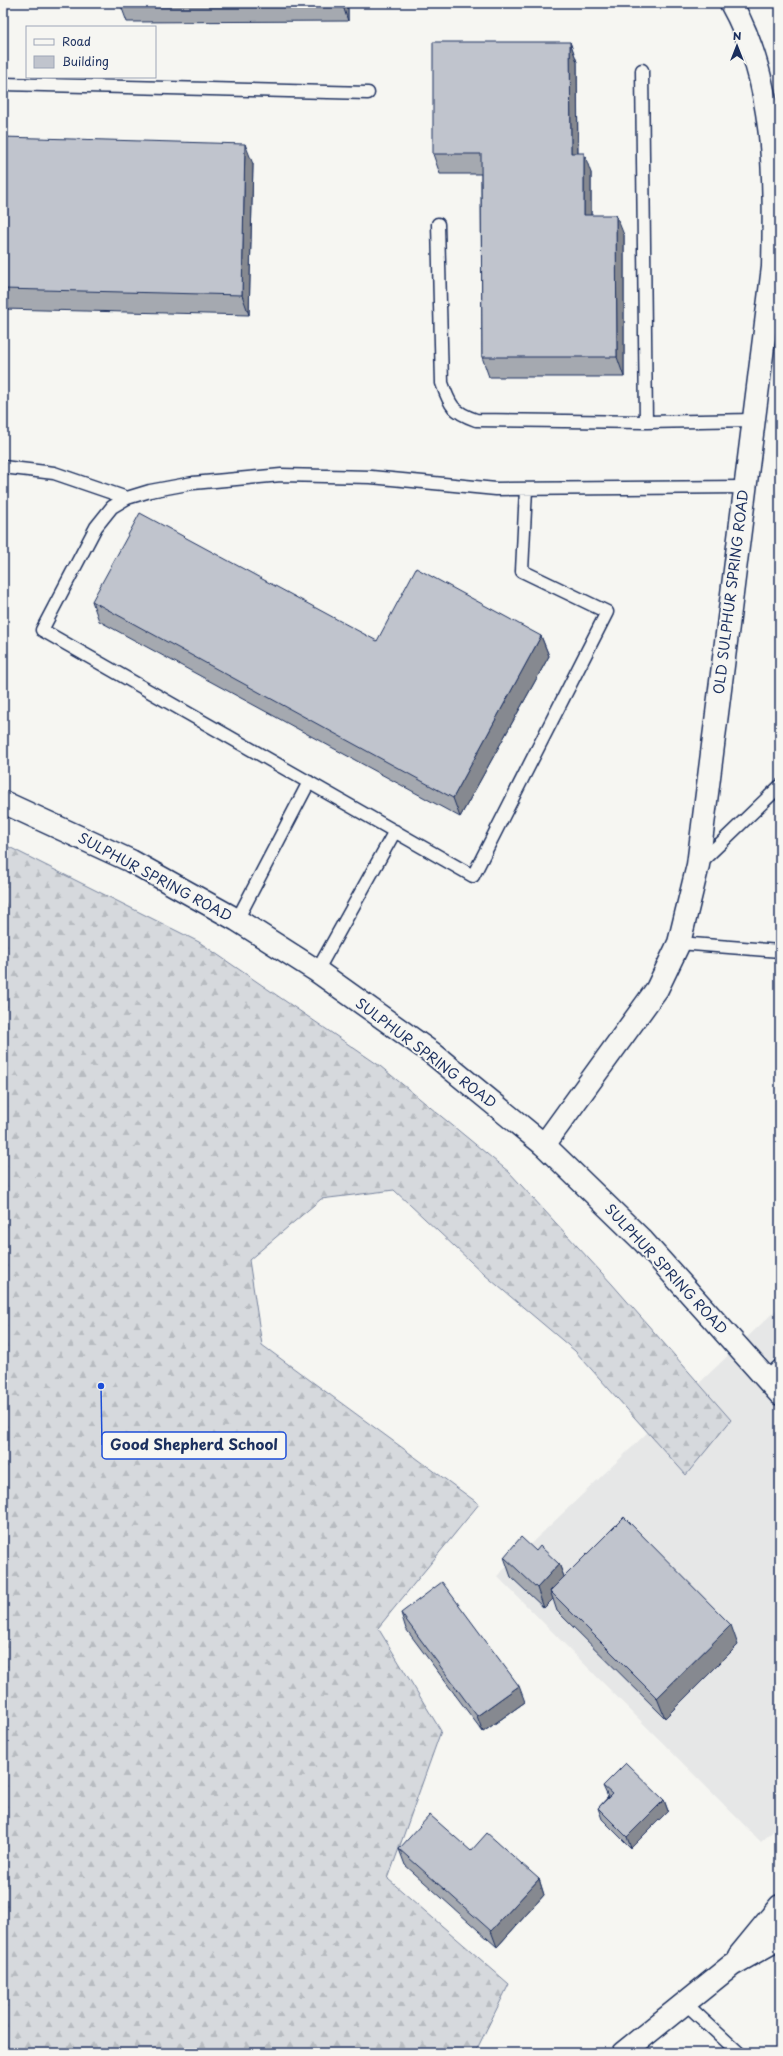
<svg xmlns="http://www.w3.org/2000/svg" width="783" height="2056" viewBox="0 0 783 2056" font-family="'Playpen Sans',sans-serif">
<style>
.built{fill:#e6e7e7}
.forest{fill:url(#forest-firs);stroke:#78849e}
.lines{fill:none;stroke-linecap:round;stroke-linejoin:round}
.service-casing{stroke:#1b2f5e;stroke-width:15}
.minor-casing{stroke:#1b2f5e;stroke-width:25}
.secondary-casing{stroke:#1b2f5e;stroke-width:25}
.primary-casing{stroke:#1b2f5e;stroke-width:25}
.service{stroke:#f6f6f2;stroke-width:12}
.minor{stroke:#f6f6f2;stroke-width:22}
.secondary{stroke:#f6f6f2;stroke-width:22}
.primary{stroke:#f6f6f2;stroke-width:22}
.wall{fill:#a5a9b0;stroke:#1b2f5e}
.shaded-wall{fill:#868990;stroke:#1b2f5e}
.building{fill:#c0c4cd;stroke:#1b2f5e}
.labels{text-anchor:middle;stroke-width:4;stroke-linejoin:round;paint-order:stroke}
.street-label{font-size:14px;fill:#1b2f5e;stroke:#f6f6f2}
.leader{fill:none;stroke:#1d4ed8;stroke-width:1.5}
.callout-dot{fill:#1d4ed8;stroke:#f6f6f2;stroke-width:1.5}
.callout{fill:#f6f6f2;stroke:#1d4ed8;stroke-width:1.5}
.callout-label{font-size:15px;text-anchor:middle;font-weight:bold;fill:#1b2f5e}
</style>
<defs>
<pattern id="forest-firs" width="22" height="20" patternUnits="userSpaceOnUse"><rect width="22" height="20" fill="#d6d9dd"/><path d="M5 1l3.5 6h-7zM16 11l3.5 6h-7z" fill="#b7bbc0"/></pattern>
</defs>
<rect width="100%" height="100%" fill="#f6f6f2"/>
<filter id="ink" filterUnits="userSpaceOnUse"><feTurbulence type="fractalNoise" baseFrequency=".025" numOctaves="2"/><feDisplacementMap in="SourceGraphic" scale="8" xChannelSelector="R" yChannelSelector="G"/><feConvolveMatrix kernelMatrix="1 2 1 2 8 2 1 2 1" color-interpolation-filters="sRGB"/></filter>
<g filter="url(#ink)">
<!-- built -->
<path class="built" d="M780 1306V1825L761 1842 497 1576Z"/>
<!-- forest -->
<path class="forest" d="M3 844 199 942 380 1066 509 1172 612 1284 731 1420 686 1475 575 1351 485 1275 394 1190 321 1199 249 1260 262 1345 479 1504 378 1628 441 1731 388 1879 509 1984 475 2053H3Z"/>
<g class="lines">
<defs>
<path id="service" d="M642 70 646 422
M3 84 368 93
M438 224 442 383C450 406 453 412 476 420L646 422 753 420
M3 467 54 473 127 498
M526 489 522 571 607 612 473 876 42 630 96 527 112 507 127 498 150 491 193 483 281 475 371 477 496 489 744 487
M700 863 780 786
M237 920 309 782
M679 943 780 951
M317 971 395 831
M767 1378 780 1365
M685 2003 739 2053"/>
<path id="minor" d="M544 1145 657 989 679 943 698 865 773 267C775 178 776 83 731 3"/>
<path id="secondary" d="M3 802 131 861 237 920 317 971 432 1053 544 1145 643 1241 780 1394"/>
<path id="primary" d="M739 1956 780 1906
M623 2053 732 1965 780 1938"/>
</defs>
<!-- service casing -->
<use href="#service" class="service-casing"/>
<!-- minor casing -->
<use href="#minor" class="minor-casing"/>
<!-- secondary casing -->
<use href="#secondary" class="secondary-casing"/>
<!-- primary casing -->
<use href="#primary" class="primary-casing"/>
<!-- service -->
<use href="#service" class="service"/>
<!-- minor -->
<use href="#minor" class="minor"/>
<!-- secondary -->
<use href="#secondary" class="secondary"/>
<!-- primary -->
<use href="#primary" class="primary"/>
</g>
<!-- wall -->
<path class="wall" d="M120 3H346L348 9V21L127 22Z
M570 42 577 62 578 153 591 173V215L624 235V377H489L482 357 481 174H440L433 154Z
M3 137 253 164 249 315 3 309Z
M92 601 377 641 541 636 549 656 460 817 99 621Z
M536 1551 559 1564 564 1577 738 1645 665 1718 557 1611 553 1599 544 1608 511 1577 504 1557Z
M401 1613 525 1702 483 1732 406 1629Z
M603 1786 664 1800 668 1811 631 1848 602 1819 598 1808 608 1797Z
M399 1849 471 1851 539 1879 544 1895 497 1947 405 1865Z"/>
<!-- shaded-wall -->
<path class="shaded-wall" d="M342 3H346L348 9V21Z
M570 42 577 62 578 173 571 153Z
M245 144 253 164 249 315 242 295Z
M584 153 591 173V235L584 215Z
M616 215 624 235V377L617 357Z
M541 636 549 656 460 817 453 798Z
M559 1564 567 1584 550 1591 553 1599 544 1608 537 1588Z
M731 1625 738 1645 665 1718 657 1698Z
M519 1686 525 1702 483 1732 477 1716Z
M664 1800 668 1811 631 1848 627 1837Z
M539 1879 544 1895 497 1947 491 1931Z"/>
<!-- building -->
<path class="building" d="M433 42H570L571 153H584V215H616L617 357H482L481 154H433Z
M3 137 245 144 242 295 3 289Z
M140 513 377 641 416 568 541 636 453 798 92 601Z
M624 1517 731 1625 657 1698 550 1591Z
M521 1537 536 1551 540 1546 559 1564 537 1588 504 1557Z
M442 1582 519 1686 477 1716 401 1613Z
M626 1763 664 1800 627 1837 598 1808 612 1794 603 1786Z
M430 1815 471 1851 487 1833 539 1879 491 1931 399 1849Z"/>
</g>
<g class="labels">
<!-- street labels -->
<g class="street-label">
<text transform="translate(731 592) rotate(-83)" y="5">OLD SULPHUR SPRING ROAD</text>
<text transform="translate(155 877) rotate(28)" y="5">SULPHUR SPRING ROAD</text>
<text transform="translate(426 1053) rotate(37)" y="5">SULPHUR SPRING ROAD</text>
<text transform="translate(666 1269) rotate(47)" y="5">SULPHUR SPRING ROAD</text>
</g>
</g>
<!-- callouts -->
<path class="leader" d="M101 1386L102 1445"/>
<circle class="callout-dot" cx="101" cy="1386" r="4"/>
<rect class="callout" x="102" y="1432" width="184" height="27" rx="4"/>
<g class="callout-label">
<text x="194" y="1450">Good Shepherd School</text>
</g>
<!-- margin -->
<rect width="783" height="2056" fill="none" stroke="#f6f6f2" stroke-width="16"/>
<rect x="8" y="8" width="767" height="2040" fill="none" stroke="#1b2f5e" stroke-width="1.5" filter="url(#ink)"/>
<!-- legend -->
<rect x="26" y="26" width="130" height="52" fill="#f6f6f2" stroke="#9ea6b7"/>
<rect x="34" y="39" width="20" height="6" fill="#f6f6f2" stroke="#9ea6b7"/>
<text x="62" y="46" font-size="12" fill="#1b2f5e">Road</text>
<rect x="34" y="56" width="20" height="12" fill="#c0c4cd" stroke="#9ea6b7"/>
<text x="62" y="66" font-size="12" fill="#1b2f5e">Building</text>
<!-- north arrow -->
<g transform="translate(737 46)" stroke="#f6f6f2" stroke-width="3" paint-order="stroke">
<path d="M0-3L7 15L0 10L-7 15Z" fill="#1b2f5e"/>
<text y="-6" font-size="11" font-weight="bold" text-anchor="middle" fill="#1b2f5e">N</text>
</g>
</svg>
